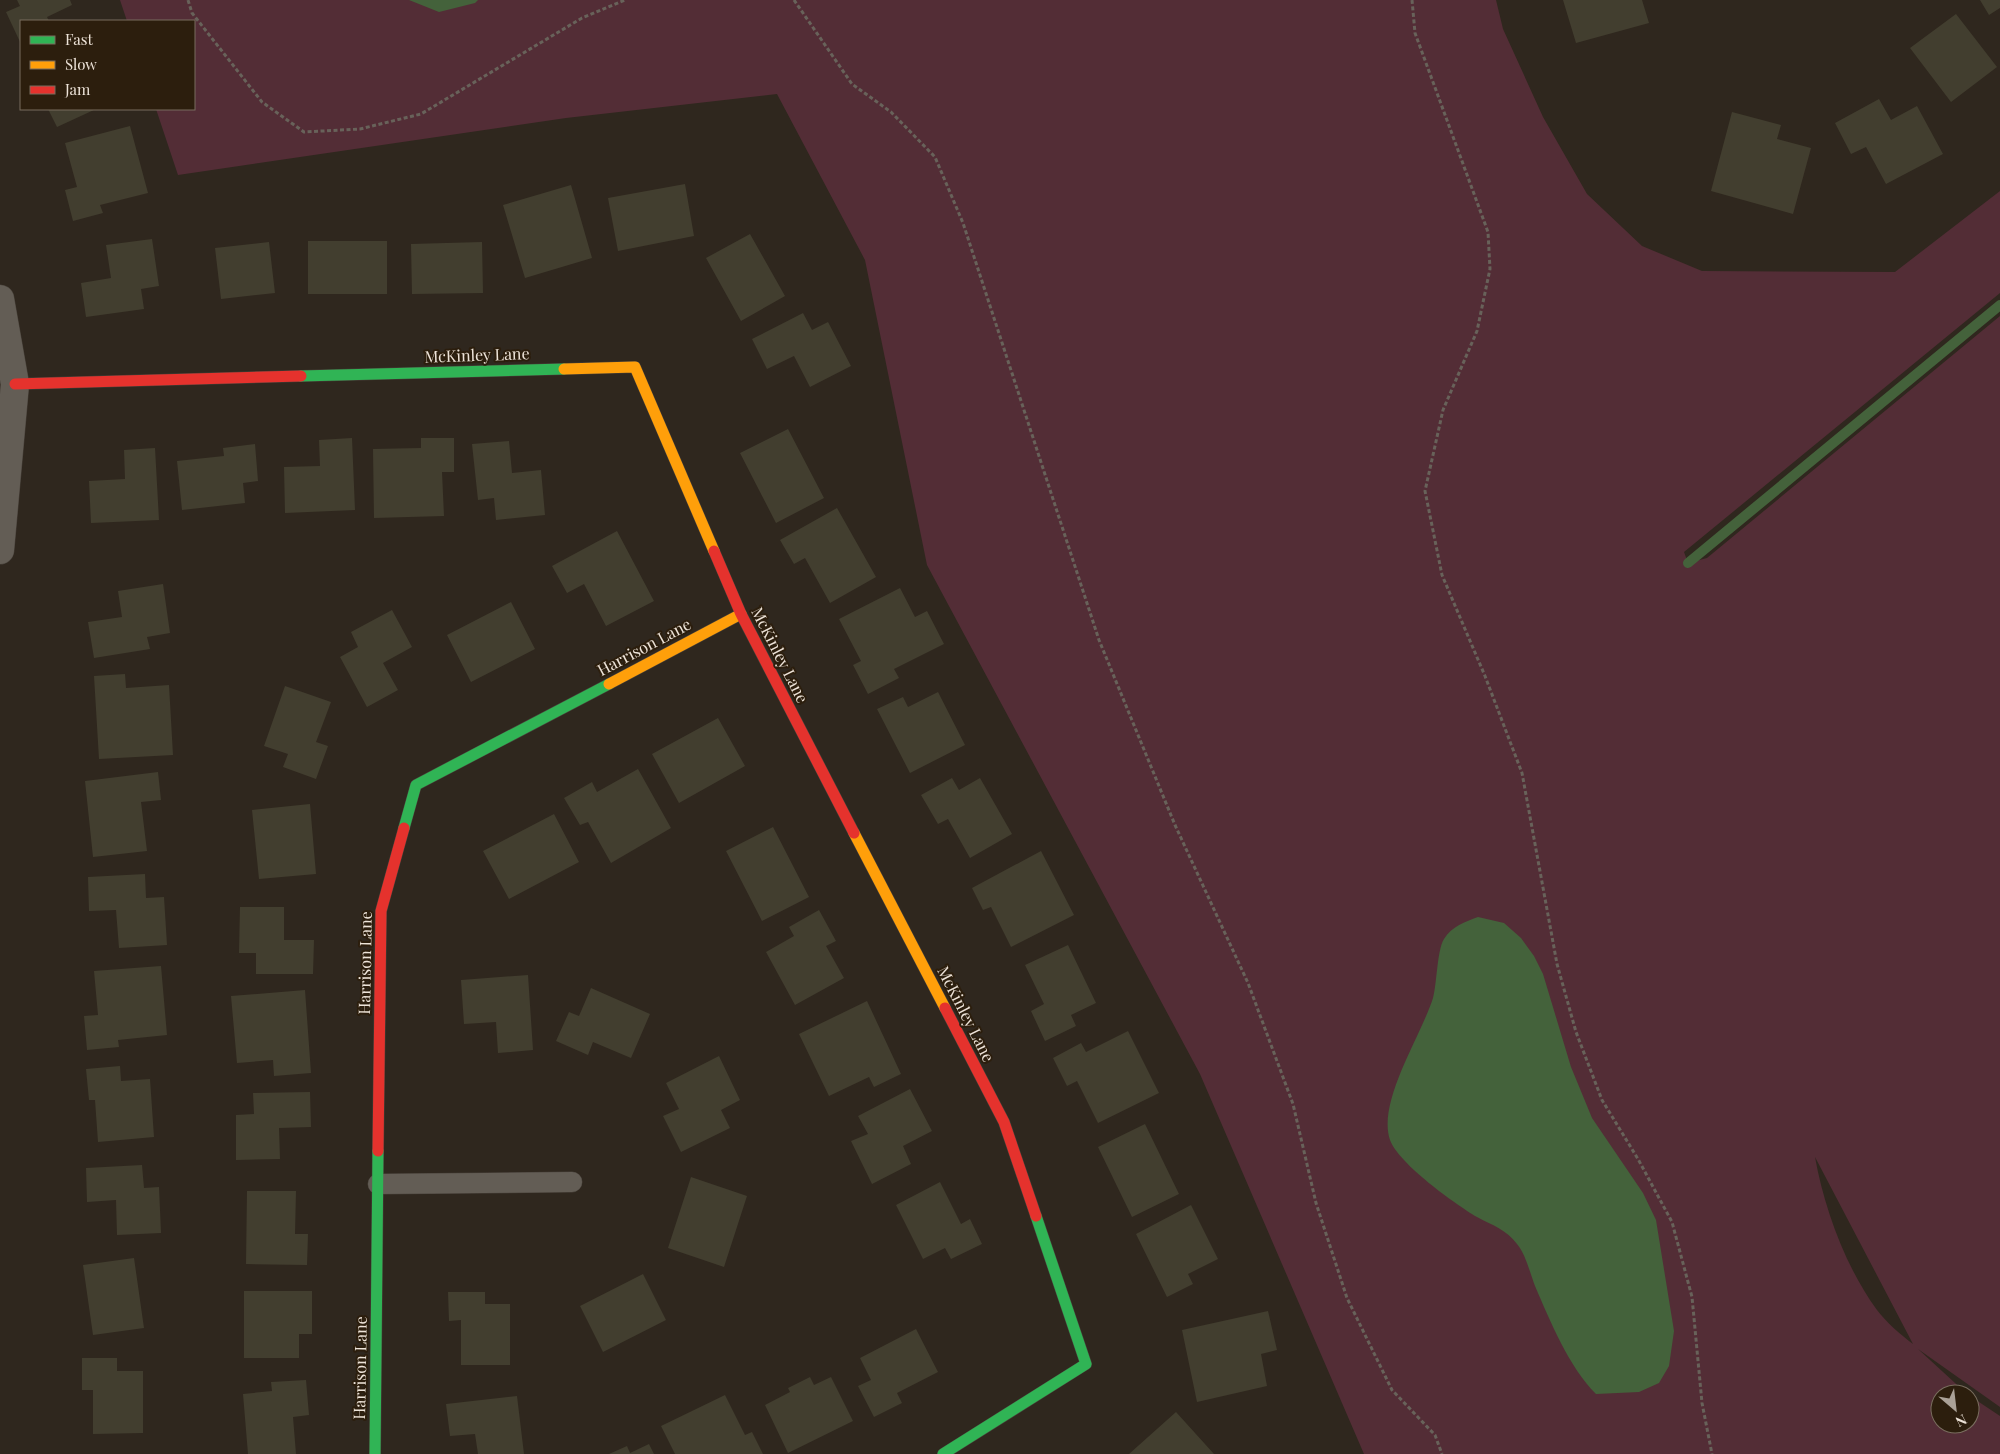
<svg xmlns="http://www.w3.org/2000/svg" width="2000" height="1454" viewBox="0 0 2000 1454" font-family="'Playfair Display',serif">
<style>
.green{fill:#532d36;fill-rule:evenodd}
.water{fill:#44623b}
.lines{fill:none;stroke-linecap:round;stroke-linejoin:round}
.stream{stroke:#44623b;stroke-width:10}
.building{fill:#423e2f}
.lane-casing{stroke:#49423b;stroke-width:21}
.street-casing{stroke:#49423b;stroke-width:29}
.fast-casing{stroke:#49423b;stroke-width:12}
.slow-casing{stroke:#49423b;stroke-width:12}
.jam-casing{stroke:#49423b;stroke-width:12}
.path{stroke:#68625a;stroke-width:3;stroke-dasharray:4 2.5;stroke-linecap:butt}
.lane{stroke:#635d55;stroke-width:20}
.street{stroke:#635d55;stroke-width:28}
.fast{stroke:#30b455;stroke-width:11}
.slow{stroke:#ff9f0a;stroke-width:11}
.jam{stroke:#e5322d;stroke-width:11}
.labels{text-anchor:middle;stroke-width:4;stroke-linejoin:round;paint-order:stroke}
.street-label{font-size:16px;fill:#ede3d8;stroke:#2c1e0d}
</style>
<rect width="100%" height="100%" fill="#2f271e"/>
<!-- green -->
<path class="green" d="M120 0H1496L1503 29 1543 117 1587 194 1642 246 1702 271 1895 272 2000 191V293L1684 552 1688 563 1707 558 2000 316V1407L1918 1349 1967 1394H1940V1424H1970V1396L2000 1416V1454H1364L1200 1074 927 565 865 260 777 94 566 118 178 175 156 109H194V21H127ZM1815 1157 1913 1344C1901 1335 1886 1322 1877 1310 1846 1268 1824 1208 1815 1157Z"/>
<!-- water -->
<path class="water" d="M409 0H478L475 3 439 12Z
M1478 917 1504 923 1521 938 1534 956 1543 974 1571 1067 1592 1118 1643 1193 1656 1220 1674 1331 1669 1366 1659 1383 1639 1392 1596 1394C1569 1367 1550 1321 1535 1286 1530 1273 1526 1255 1517 1244 1507 1230 1492 1225 1477 1217 1455 1204 1399 1164 1390 1140 1377 1102 1421 1036 1433 998 1437 984 1437 950 1444 939 1452 926 1465 922 1478 917Z"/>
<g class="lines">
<!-- stream -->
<path class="stream" d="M1688 563 2000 305"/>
</g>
<!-- building -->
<path class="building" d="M17 0H70L72 5 47 17 49 21H21V44L6 12 20 6Z
M1563 0H1642L1649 23 1576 43Z
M1980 0H2000V8L1989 15Z
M1956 14 1997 67 1951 102 1910 48Z
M1879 99 1891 120 1917 106 1943 154 1886 184 1866 147 1851 154 1835 123Z
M48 109H96L57 127Z
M1732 112 1781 125 1777 139 1811 148 1793 214 1711 191Z
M130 126 148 193 100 205 103 213 73 221 65 190 77 187 65 143Z
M685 184 694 236 618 251 608 198Z
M571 185 592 258 525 278 503 205Z
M750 234 785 296 741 321 706 258Z
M152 239 159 286 141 289 144 309 86 317 81 283 111 278 106 245Z
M308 241H387V294H308Z
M269 242 275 293 221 299 215 248Z
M482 242 483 293 412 294 411 244Z
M803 313 812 330 828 322 851 366 810 387 794 356 767 369 752 339Z
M788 429 824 498 776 523 740 453Z
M352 438 355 510 285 513 284 467 320 466 319 440Z
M421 438H454V472H442L444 516 374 518 373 449 421 448Z
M509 441 512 473 541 470 545 515 496 520 494 498 478 500 472 444Z
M255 444 258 481 243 483 245 503 182 510 177 461 224 456 223 448Z
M155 448 159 520 91 523 89 481 125 479 124 450Z
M837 508 876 577 830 603 805 558 794 564 780 540Z
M617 531 654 601 606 626 584 584 567 593 552 566Z
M163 584 170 633 147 637 150 649 94 658 88 622 122 617 118 591Z
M900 588 915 617 927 611 944 644 894 669 899 678 868 694 853 665 861 661 839 619Z
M511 602 535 649 471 682 447 635Z
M392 610 412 647 383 663 398 690 367 707 340 657 358 647 351 632Z
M125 674 126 688 169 685 173 755 99 759 94 676Z
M285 686 331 702 316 742 328 746 316 779 283 767 288 754 264 746Z
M938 692 965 745 910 773 877 709 903 697 908 707Z
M718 718 745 766 679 803 652 754Z
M638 769 671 828 611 863 588 822 580 825 564 798 592 782 597 792Z
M158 772 161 800 141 802 147 851 93 857 85 781Z
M952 778 959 790 980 778 1012 834 970 858 948 819 938 824 921 795Z
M310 804 316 874 259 879 252 810Z
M554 814 579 862 509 899 483 851Z
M773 827 809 897 762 921 726 851Z
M1041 851 1074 915 1011 947 991 907 983 910 972 888Z
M145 874 146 898 164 897 167 945 119 948 116 910 89 911 88 877Z
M240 907H284V940H314L313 974H256V953H239Z
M819 910 836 941 826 946 844 978 795 1005 766 952 794 936 789 927Z
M1068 945 1096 1003 1071 1015 1076 1026 1045 1041 1031 1011 1044 1004 1025 965Z
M161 966 167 1035 118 1040 119 1047 87 1050 84 1016 98 1015 94 971Z
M528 975 533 1050 498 1053 496 1022 464 1024 461 980Z
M591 988 650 1014 631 1058 593 1042 588 1055 556 1041 569 1012 579 1016Z
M305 990 311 1073 274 1076 273 1060 237 1063 231 996Z
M867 1001 901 1074 874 1087 869 1077 829 1096 799 1034Z
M1128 1031 1159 1093 1098 1123 1077 1081 1067 1086 1053 1058 1081 1043 1086 1052Z
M719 1056 740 1100 721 1110 730 1128 681 1152 663 1116 679 1109 666 1083Z
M120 1066 121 1081 150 1079 154 1137 98 1142 95 1100H89L86 1069Z
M910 1089 932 1131 903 1146 911 1164 872 1184 851 1141 868 1134 858 1116Z
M310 1092 311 1127 279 1128 280 1159 236 1160V1115L254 1114 253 1093Z
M1145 1124 1179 1194 1132 1217 1098 1147Z
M142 1165 144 1188 159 1187 161 1233 117 1235 116 1200 87 1202 86 1168Z
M691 1177 747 1196 724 1267 668 1248Z
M940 1182 961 1224 970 1219 982 1244 951 1259 945 1248 923 1259 896 1205Z
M247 1191H296L295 1234H308L307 1265 246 1264Z
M1191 1205 1218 1259 1188 1274 1193 1284 1167 1297 1136 1234Z
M134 1258 144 1328 93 1335 83 1265Z
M643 1274 666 1320 603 1352 580 1306Z
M244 1291H312V1334H299V1358H244Z
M448 1292H485V1304H510V1365H461V1320L449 1321Z
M1268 1311 1277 1350 1261 1354 1267 1386 1197 1402 1182 1330Z
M916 1329 938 1372 897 1393 902 1403 874 1417 858 1386 871 1380 860 1358Z
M82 1358H117V1371H143V1433L93 1434V1390H82Z
M810 1377 814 1385 831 1377 853 1421 788 1453 765 1405 790 1392 788 1388Z
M306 1380 309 1415 293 1417 296 1454H248L243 1394 272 1391 271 1382Z
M725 1395 745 1435 752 1432 763 1454H675L661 1426Z
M517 1396 524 1454H478L475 1434 450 1436 446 1404Z
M1176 1412 1214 1454H1129Z
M649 1444 654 1454H609L627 1446 630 1453Z"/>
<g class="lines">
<defs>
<path id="lane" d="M378 1184 572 1182"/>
<path id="street" d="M0 299 15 384 0 550"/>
<path id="fast" d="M301 376 564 369
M404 828 416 785 609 684
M375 1454 378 1151
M943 1454 1086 1364 1036 1216"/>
<path id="slow" d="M564 369 635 367 714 551
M609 684 741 614
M854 833 945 1008"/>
<path id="jam" d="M15 384 301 376
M714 551 741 614 854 833
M945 1008 1004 1122 1036 1216
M378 1151 381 911 404 828"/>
</defs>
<!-- lane casing -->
<use href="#lane" class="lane-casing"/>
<!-- street casing -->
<use href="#street" class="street-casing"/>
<!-- fast casing -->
<use href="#fast" class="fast-casing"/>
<!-- slow casing -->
<use href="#slow" class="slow-casing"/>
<!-- jam casing -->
<use href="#jam" class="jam-casing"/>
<!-- path -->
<path class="path" d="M188 0 192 13 262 102 304 132 360 129 421 114 582 18 625 0
M794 0 852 84 891 112 935 157 963 223 1099 640 1175 825 1248 983 1293 1104 1316 1203 1347 1298 1392 1390 1435 1435 1442 1454
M1412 0 1415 33 1488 232 1490 269 1477 331 1443 410 1425 491 1442 575 1485 676 1522 773 1557 964 1576 1032 1602 1100 1638 1159 1672 1222 1692 1297 1702 1403 1712 1454"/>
<!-- lane -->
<use href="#lane" class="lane"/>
<!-- street -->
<use href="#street" class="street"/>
<!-- fast -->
<use href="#fast" class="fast"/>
<!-- slow -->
<use href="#slow" class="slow"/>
<!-- jam -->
<use href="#jam" class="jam"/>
</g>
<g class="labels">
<!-- street labels -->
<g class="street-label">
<text transform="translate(477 355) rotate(-2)" y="6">McKinley Lane</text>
<text transform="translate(644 647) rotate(-28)" y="6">Harrison Lane</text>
<text transform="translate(780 655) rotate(63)" y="6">McKinley Lane</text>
<text transform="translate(365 963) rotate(-89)" y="6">Harrison Lane</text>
<text transform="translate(966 1014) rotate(63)" y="6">McKinley Lane</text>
<text transform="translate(360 1368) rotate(-89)" y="6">Harrison Lane</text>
</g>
</g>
<!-- legend -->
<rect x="20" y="20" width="175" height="90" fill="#2c1e0d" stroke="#796d5e"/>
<rect x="30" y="36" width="25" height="8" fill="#30b455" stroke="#796d5e"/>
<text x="65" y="45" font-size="15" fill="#ede3d8">Fast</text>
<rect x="30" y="61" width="25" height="8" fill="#ff9f0a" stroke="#796d5e"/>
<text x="65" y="70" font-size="15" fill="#ede3d8">Slow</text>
<rect x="30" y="86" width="25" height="8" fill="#e5322d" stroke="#796d5e"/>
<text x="65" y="95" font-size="15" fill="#ede3d8">Jam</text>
<!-- north arrow -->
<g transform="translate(1955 1409) rotate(152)"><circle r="24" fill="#2c1e0d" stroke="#796d5e"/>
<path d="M0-4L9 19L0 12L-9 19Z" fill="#aaa197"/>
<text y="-8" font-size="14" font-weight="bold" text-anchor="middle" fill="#ede3d8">N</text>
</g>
</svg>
